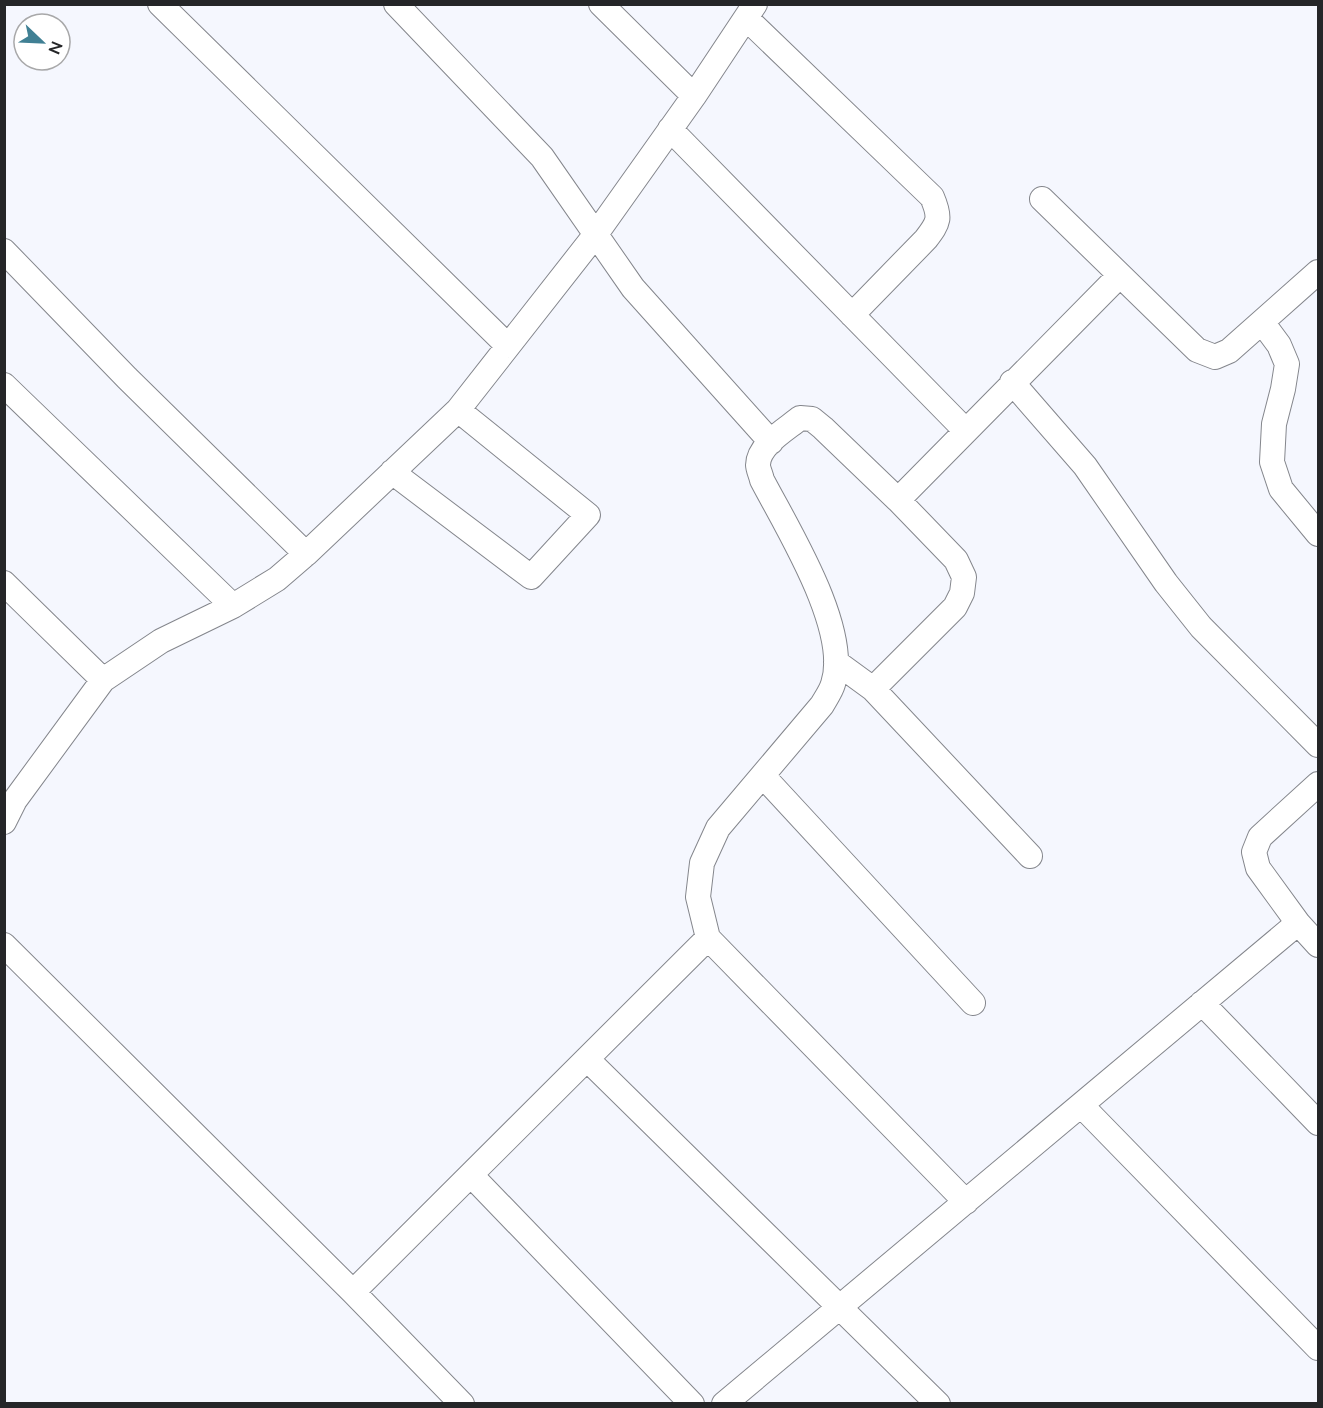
<svg xmlns="http://www.w3.org/2000/svg" width="1323" height="1408" viewBox="0 0 1323 1408" font-family="Mulish,sans-serif">
<style>
.lines{fill:none;stroke-linecap:round;stroke-linejoin:round}
.street-casing{stroke:#84868c;stroke-width:26}
.street{stroke:#fff;stroke-width:24}
</style>
<rect width="100%" height="100%" fill="#f5f7fe"/>
<g class="lines">
<defs>
<path id="street" d="M160 4 508 346
M396 4 542 157 633 288 771 442
M601 4 694 96
M746 18 932 197C941 218 939 222 926 239L852 315
M670 129 965 430
M1042 199 1197 350 1215 357 1229 351 1318 272
M4 251 127 378 306 554
M1262 322 1279 345 1287 364 1283 389 1274 424 1272 462 1281 489 1318 534
M1012 382 1085 466 1166 583 1201 627 1318 745
M4 385 233 606
M392 472 531 577 588 515 458 410
M898 500 1120 275
M4 583 103 680
M836 662 873 689 1030 856
M873 689 955 607 962 593 964 577 956 560 898 500 823 428 812 419 800 418C787 429 758 445 758 465 758 469 761 475 762 480 787 528 851 630 833 684 831 691 826 698 822 705L718 828 702 863 698 897 708 938 966 1202
M763 776 973 1003
M1318 784 1260 837 1254 852 1258 868 1298 923 1318 945
M4 822 15 800 103 680 161 641 233 606 277 579 306 554 458 410 596 234 694 96 755 4
M4 945 353 1292 462 1404
M1202 1003 1318 1123
M587 1059 938 1404
M1081 1105 1318 1348
M471 1175 692 1404
M353 1292 708 938
M724 1404 1298 923"/>
</defs>
<!-- street casing -->
<use href="#street" class="street-casing"/>
<!-- street -->
<use href="#street" class="street"/>
</g>
<!-- border -->
<rect width="1323" height="1408" fill="none" stroke="#252628" stroke-width="12"/>
<!-- north arrow -->
<g transform="translate(42 42) rotate(113)"><circle r="28" fill="#ffffff" stroke="#a8a8a9" stroke-width="1.5"/>
<path d="M0-4.5L10 22L0 15L-10 22Z" fill="#408094"/>
<text y="-9" font-size="16" font-weight="bold" text-anchor="middle" fill="#252628">N</text>
</g>
</svg>
